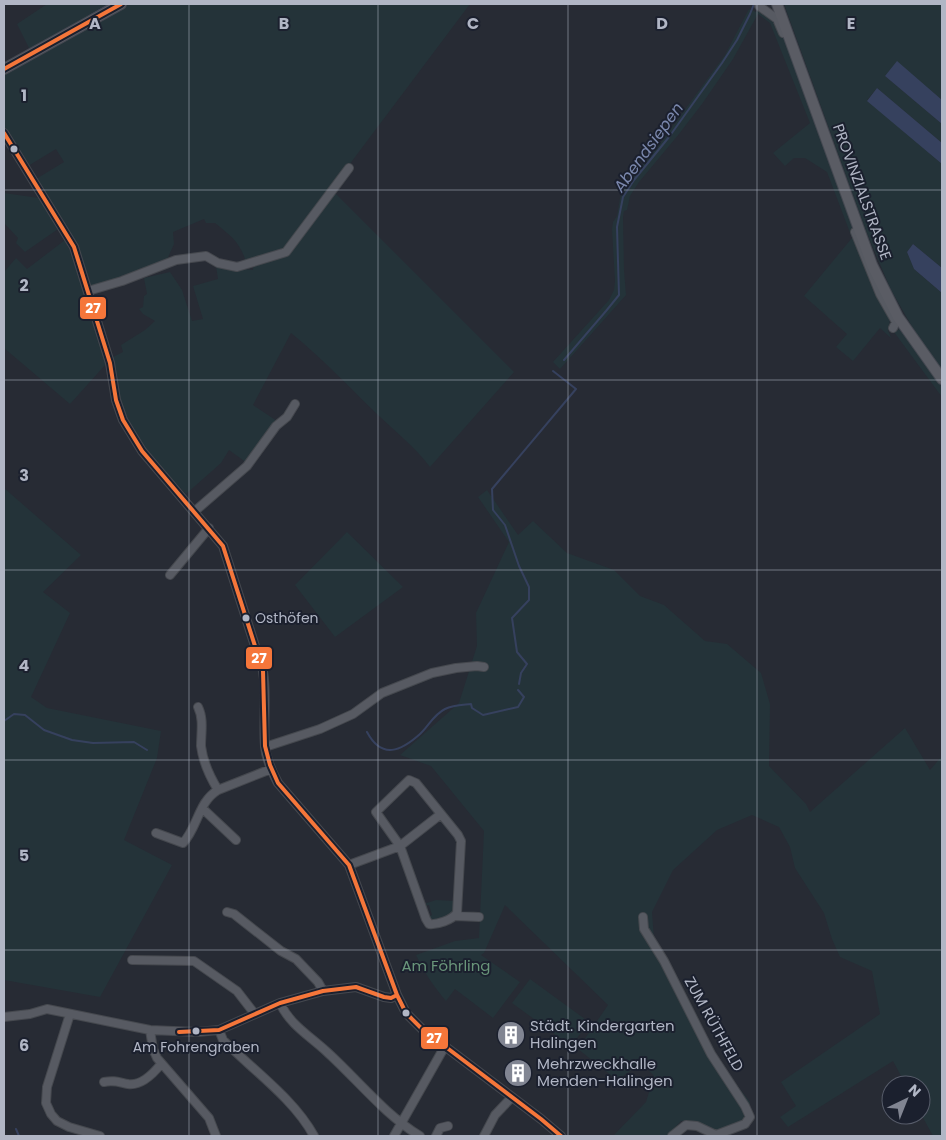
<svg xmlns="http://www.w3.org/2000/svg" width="946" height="1140" viewBox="0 0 946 1140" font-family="Poppins,sans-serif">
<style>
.green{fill:#243339}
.water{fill:#36415e}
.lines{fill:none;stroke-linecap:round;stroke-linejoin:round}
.stream{stroke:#36415e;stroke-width:2}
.minor-casing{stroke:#45484e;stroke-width:10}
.major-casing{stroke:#454851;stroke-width:12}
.minor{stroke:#575a62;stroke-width:8}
.major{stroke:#5a5c64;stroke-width:10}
.bus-1-casing{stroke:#1b202e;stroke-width:8}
.bus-1{stroke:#f5763a;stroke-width:4}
.grid{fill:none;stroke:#b1b6c5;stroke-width:1;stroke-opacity:0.55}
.bus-dot{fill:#b1b6c5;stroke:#1b202e;stroke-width:2}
.labels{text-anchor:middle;stroke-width:4;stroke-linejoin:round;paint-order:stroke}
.bus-label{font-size:14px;fill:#b1b6c5;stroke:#1b202e;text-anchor:start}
.street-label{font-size:15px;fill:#b1b6c5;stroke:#1b202e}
.park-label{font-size:15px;fill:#69957a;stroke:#1b202e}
.poi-label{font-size:15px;fill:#b1b6c5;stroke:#1b202e;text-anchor:start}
.water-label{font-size:16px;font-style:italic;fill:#7a87ac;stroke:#1b202e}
.grid-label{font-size:16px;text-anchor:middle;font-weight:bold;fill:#b1b6c5;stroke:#1b202e;stroke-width:4;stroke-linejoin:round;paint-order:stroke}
.line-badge{stroke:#1b202e;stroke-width:2}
.badge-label{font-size:14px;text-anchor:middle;font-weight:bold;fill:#fff}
</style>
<rect width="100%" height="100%" fill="#272b34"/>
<!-- green -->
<path class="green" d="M47 4H113L30 50 17 24Z
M129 4H470L331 189 514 372 430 467C415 447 396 432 378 415 349 387 322 358 291 333L253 405 277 421 247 463 229 450 221 463 186 494C165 471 138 448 126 418 118 399 116 377 113 357L123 352 121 345 145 330 155 321 143 314 139 309 143 307 144 296 147 294 144 278 170 272 182 290 192 321 203 319 193 286 218 279 216 266 253 270 254 259 246 262C240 242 231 236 215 223H206L204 219 173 232 174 244 166 262 92 288 78 249 36 179 64 162 56 149 28 166 4 126V74Z
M784 4H942V100L897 62 885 76 942 124V143L877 88 867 100 942 164V268L913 244 907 252 914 269 942 293V370L918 337 891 290 866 231Z
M759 6 777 19 891 315 888 330 891 338 880 328 853 361 836 347 847 334 804 296 852 238 827 172 805 158H794L785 166 773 153 810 123 770 23 758 14 733 59 702 104 679 134 639 182 630 196 627 210 624 211 623 217 624 270 626 295 560 369 553 362 609 300 614 290 615 281 612 229 613 222 617 216 620 198 624 187 659 145 725 55 749 9 756 12Z
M4 193 39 198 58 229 25 252 16 243 18 238 4 223Z
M65 240 72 255 106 364 70 404 4 348V272L16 258 27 269Z
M900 329 942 387V397L894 332Z
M4 488 81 555 43 592 70 613 31 697 47 708 161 731 157 758 124 840 172 865 100 997 4 980Z
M487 490 518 535 533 521 567 553 614 570 640 596 664 605 705 641 727 644 761 673 770 704 769 766 806 804 810 812 905 728 930 770 942 756V1136H933L921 1114V1085H906L893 1061 788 1127 780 1117 796 1106 781 1082 880 1014 872 971 840 957 832 939 824 913 795 868 790 847 779 827 752 815 717 830 673 870 652 912 654 939 701 1039 750 1102 746 1120 716 1132 693 1122 681 1121 667 1136H613L646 1102 654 1076 642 1063 617 1080 578 1049 608 1005 505 905 484 953 481 955 520 982 493 1018 455 989 446 1001C434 987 424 972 416 955L455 941 479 938 484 831 431 766 400 755 459 703 477 646 476 613 509 542 478 497Z
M347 532 403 587 335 637 295 585Z
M436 900 455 901C455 904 456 910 454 913 450 918 436 922 431 921L428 917 432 915 429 905 424 906V904Z
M530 979 589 1022 571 1046 512 1003Z"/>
<!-- water -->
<path class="water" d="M897 61 942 100V124L885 76Z
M877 88 942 143V164L867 101Z
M913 244 942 268V293L914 269 907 252Z"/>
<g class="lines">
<!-- stream -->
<path class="stream" d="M91 15 110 4
M564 360 606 311 619 295 617 227 623 197 634 180 669 137 722 63 737 40 750 14 754 4
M519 684 521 673 527 664 517 652 512 618 529 600V587L519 566 505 525 493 510 492 489 576 389 553 371
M4 721 14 714 25 715 44 730 72 740 93 743 134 742 147 750
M367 732C382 760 401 751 420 734 429 726 433 715 445 709 453 705 462 705 471 704L472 708 483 715 518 707 524 697 518 690
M16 1129 19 1136"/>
<defs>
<path id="minor" d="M759 4V6L777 19 783 33
M4 133 74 247 110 363 116 400 123 420 142 451 223 546 263 671C267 696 263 721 265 746 266 759 272 772 278 783L349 865 397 995 406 1013 422 1029 541 1119 561 1136
M855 232 880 294 896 322 893 328
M88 291 122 281 176 260 206 256 218 263 237 267 283 253 286 252 349 168
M195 511 247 466 276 426 287 417 295 404
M170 575 209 528
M198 707C204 719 201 733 201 746 203 762 210 777 218 790
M265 747 320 729 353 714 382 693 432 673 456 668 477 666 484 667
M409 780 416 783 458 835 461 841 457 913C452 920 437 925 429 924L426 919 400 846 376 812Z
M202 808 236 840
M156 833 183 843C198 827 198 802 218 790L271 769
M349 865 400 846 441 814
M227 912 234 914 281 951 296 959 318 982 323 991
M456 916 479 917
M643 917 644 929 664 961 711 1054 745 1106 750 1117 745 1124 716 1135 697 1126 686 1125 672 1136
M132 960 194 961 237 991 254 1013
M280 1003C290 1025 310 1036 327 1052 358 1080 384 1114 420 1136
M70 1014 47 1087 46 1103 51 1114 57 1121 69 1127 100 1136
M4 1017 30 1014 47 1009 150 1030 197 1032 219 1030 280 1003 323 991 356 987 384 997 391 998 397 995
M150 1030 153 1049 157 1058 209 1118 216 1136
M219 1030 223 1040C253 1070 294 1099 314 1136
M104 1082C114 1080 118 1082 128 1084 141 1086 153 1074 161 1064
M394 1136 445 1046
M436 1136 440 1128 448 1126
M484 1136 495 1115 512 1097"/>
<path id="major" d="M777 4 872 265 898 317 942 379
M4 69 121 4"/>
</defs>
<!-- minor casing -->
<use href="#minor" class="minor-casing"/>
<!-- major casing -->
<use href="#major" class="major-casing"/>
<!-- minor -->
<use href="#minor" class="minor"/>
<!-- major -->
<use href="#major" class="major"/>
<defs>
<path id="bus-1" d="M4 69 121 4
M4 133 74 247 110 363 116 400 123 420 142 451 223 546 263 671 265 746 270 765 278 783 349 865 397 995 406 1013 422 1029 541 1119 561 1136
M179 1032 219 1030 280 1003 323 991 356 987 384 997 391 998 397 995"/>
</defs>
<!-- bus-1 casing -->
<use href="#bus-1" class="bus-1-casing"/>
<!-- bus-1 -->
<use href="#bus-1" class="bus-1"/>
</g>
<!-- grid -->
<path class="grid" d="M189 4V1136M378 4V1136M568 4V1136M757 4V1136M4 190H942M4 380H942M4 570H942M4 760H942M4 950H942"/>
<!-- icons -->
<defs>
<symbol id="building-disc" viewBox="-11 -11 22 22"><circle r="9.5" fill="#818592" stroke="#1b202e"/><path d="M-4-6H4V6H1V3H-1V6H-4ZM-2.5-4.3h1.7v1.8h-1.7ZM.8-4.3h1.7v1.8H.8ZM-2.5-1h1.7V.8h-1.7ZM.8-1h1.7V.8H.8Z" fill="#fff"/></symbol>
</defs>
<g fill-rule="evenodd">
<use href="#building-disc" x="495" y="1019" width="32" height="32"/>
<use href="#building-disc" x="502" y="1057" width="32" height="32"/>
</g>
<!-- markers -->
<g class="bus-dot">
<circle cx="14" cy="149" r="4.5"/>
<circle cx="246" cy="618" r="4.5"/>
<circle cx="406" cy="1013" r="4.5"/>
<circle cx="196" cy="1031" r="4.5"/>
</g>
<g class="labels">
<!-- bus labels -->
<g class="bus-label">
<text x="255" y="623">Osthöfen</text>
<text x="196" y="1052" text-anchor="middle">Am Fohrengraben</text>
</g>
<!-- street labels -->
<g class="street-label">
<text transform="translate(862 192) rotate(70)" y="5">PROVINZIALSTRASSE</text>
<text transform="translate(714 1024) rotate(61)" y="5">ZUM RÜTHFELD</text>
</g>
<!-- park labels -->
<g class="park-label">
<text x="446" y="971">Am Föhrling</text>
</g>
<!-- poi labels -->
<g class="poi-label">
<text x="530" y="1031">Städt. Kindergarten<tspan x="530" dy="17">Halingen</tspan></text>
<text x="537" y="1069">Mehrzweckhalle<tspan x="537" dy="17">Menden-Halingen</tspan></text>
</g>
<!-- water labels -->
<g class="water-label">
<text transform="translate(648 147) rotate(-54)" y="6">Abendsiepen</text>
</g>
</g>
<g class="grid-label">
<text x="95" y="29">A</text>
<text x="284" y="29">B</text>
<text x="473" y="29">C</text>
<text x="662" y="29">D</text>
<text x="851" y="29">E</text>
<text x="24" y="101">1</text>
<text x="24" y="291">2</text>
<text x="24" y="481">3</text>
<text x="24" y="671">4</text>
<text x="24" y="861">5</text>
<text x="24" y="1051">6</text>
</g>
<g class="line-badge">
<rect x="79" y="296" width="28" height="24" rx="5" fill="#f5763a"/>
<rect x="245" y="646" width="28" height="24" rx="5" fill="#f5763a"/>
<rect x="420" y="1026" width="29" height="24" rx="5" fill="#f5763a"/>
</g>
<g class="badge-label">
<text x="93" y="313">27</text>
<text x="259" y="663">27</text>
<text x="434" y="1043">27</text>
</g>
<!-- border -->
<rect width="946" height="1140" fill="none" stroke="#b1b6c5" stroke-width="10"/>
<!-- north arrow -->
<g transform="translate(906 1100) rotate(43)"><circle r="24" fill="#1b202e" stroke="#575c6a"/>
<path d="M0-4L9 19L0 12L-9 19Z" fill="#818592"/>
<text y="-8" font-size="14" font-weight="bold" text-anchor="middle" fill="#b1b6c5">N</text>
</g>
</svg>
